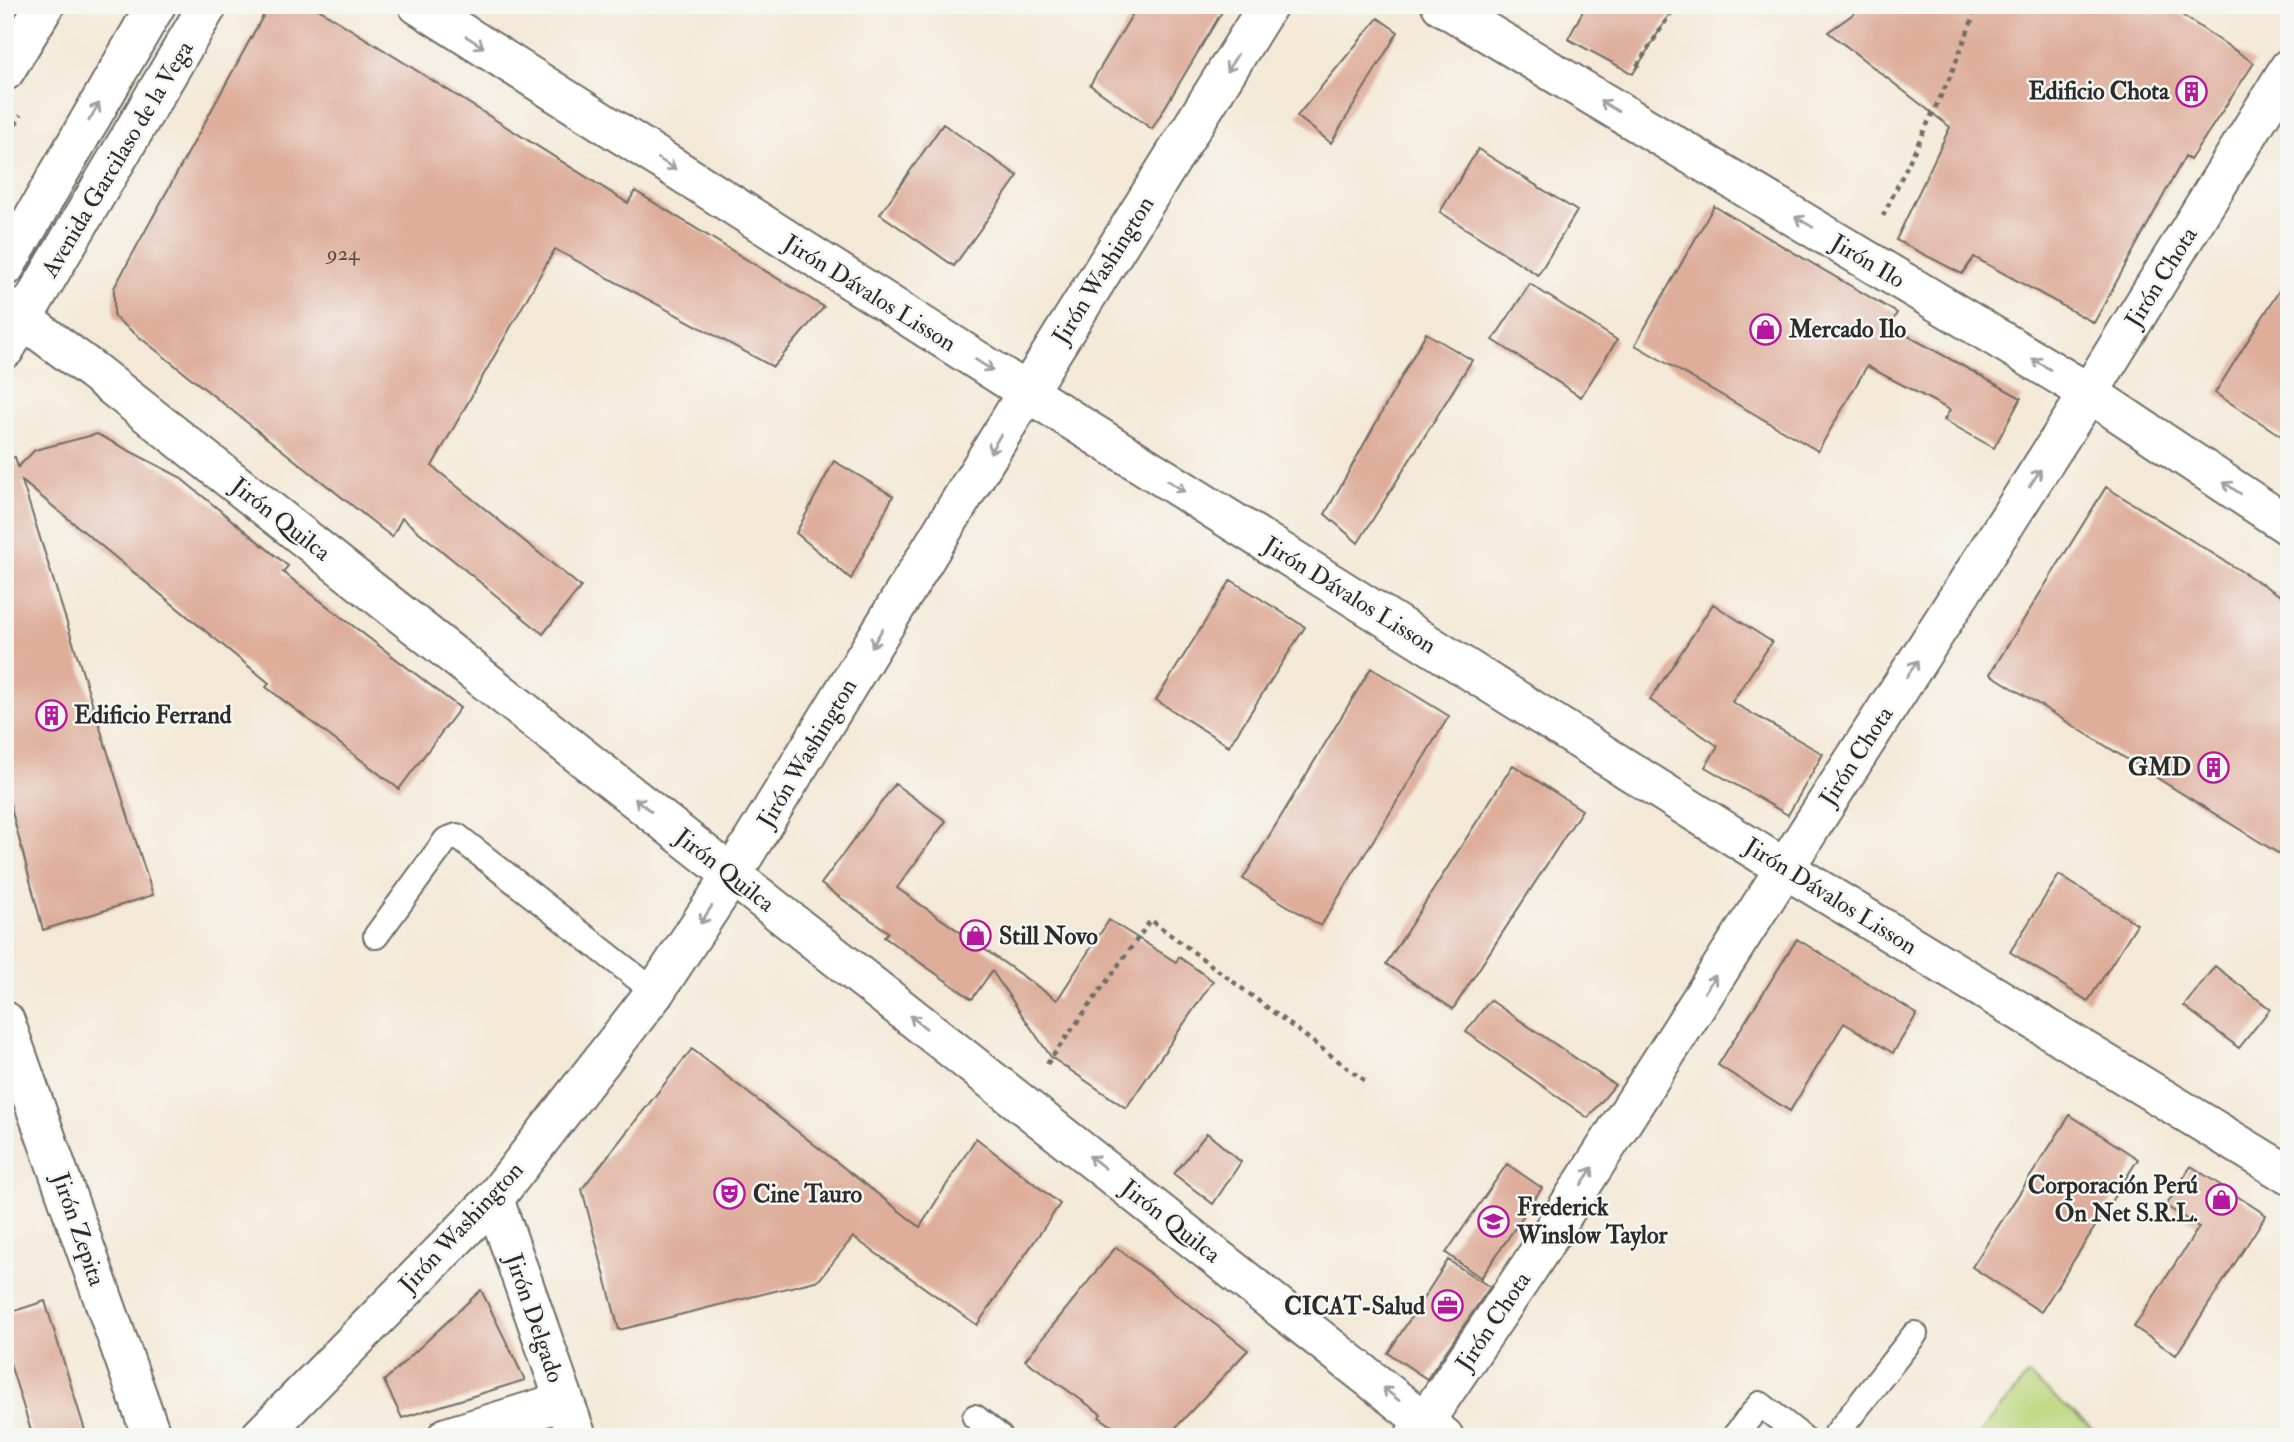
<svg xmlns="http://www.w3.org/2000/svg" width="2294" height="1442" viewBox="0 0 2294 1442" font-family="'IM FELL Double Pica',serif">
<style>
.green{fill:#bbd77e;stroke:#738154;stroke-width:2}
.building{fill:#deae9b}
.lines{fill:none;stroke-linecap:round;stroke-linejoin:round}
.lane-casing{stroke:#716e67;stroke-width:28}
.street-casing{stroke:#716e67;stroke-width:42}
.secondary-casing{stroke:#716e67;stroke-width:42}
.primary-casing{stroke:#716e67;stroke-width:42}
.path{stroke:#716e67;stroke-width:4.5;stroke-dasharray:5 5;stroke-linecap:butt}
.lane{stroke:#fff;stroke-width:24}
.street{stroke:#fff;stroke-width:38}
.secondary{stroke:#fff;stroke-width:38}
.primary{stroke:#fff;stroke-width:38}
.oneway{stroke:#a0a0a0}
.labels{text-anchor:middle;stroke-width:5;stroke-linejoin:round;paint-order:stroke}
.number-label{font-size:21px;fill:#584c47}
.poi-label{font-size:24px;font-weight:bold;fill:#2b2b2b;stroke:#f6f6f2;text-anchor:start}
.street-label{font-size:24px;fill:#2b2b2b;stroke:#f6f6f2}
</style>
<rect width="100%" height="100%" fill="#f6f6f2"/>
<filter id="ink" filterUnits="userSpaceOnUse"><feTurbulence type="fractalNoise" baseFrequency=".0143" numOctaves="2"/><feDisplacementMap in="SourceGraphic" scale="14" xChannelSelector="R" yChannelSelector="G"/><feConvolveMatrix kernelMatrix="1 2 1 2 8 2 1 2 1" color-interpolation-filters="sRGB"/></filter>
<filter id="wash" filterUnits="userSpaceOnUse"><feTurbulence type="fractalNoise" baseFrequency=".00686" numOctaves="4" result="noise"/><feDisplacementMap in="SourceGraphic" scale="28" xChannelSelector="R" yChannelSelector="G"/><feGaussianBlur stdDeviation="1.57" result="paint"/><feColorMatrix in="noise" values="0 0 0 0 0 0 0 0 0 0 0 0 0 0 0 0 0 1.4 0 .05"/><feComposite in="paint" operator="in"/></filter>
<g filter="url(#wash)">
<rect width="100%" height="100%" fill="#f4e9d7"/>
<!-- green -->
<path class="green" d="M2028 1375 2102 1437H1977Z"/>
<g id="blocks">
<!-- building -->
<path class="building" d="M269 5H312L628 203 635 191 824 307 773 367 555 249 432 466 581 587 543 634 402 518 392 537 114 317V288Z
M1138 5H1226L1152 129 1090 85Z
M1586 5H1675L1633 74 1568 39Z
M1866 5H2167L2254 63 2190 160 2185 156 2094 323 1974 257 1962 274 1896 240 1950 127 1828 32Z
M1378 18 1398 32 1331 143 1297 116Z
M943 124 1018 176 954 266 880 214Z
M1478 149 1577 211 1538 275 1440 212Z
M1714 206 1897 313 1890 326 2021 398 1994 448 1944 420 1950 410 1867 366 1818 451 1635 345Z
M2289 275V441L2215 393Z
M1530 284 1617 340 1581 397 1493 340Z
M1426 333 1472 360 1358 543 1325 514Z
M97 434 178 476 288 566 283 572 460 708 399 789 266 687 269 683 22 481 153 895 43 930 5 785V459L15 457 18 467 35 450Z
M834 461 893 496 851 579 796 533Z
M2106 487 2289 601V860L1990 674Z
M1231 580 1305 627 1229 746 1156 700Z
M1713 604 1772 642 1732 702 1823 754 1788 815 1705 767 1718 746 1650 700Z
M1371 668 1449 716 1321 926 1243 879Z
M1513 765 1582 810 1453 1009 1386 964Z
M895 784 946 821 897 888 1057 1000 1109 920 1176 962 1179 957 1213 981 1126 1108 1051 1057 992 971 972 999 884 937 888 932 821 884Z
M2059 875 2137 924 2088 1001 2010 952Z
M1797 939 1917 1014 1893 1053 1844 1023 1790 1111 1718 1065Z
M2215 966 2270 1009 2239 1048 2184 1006Z
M1490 1000 1615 1085 1588 1118 1466 1032Z
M692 1049 920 1227 976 1138 1060 1204 977 1325 853 1237 819 1280 619 1330 582 1189Z
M2070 1115 2138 1159 2041 1312 1972 1267Z
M1207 1133 1241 1162 1213 1204 1174 1174Z
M1507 1164 1542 1188 1481 1278 1446 1253Z
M2191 1166 2266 1215 2176 1355 2134 1327 2199 1227 2166 1206Z
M1116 1247 1248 1350 1167 1437H1128L1099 1417 1101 1414 1025 1360Z
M1448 1260 1490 1287 1427 1379 1388 1353Z
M481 1290 525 1380 402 1418 384 1381Z
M45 1301 87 1437H33L5 1348V1314Z"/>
</g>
</g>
<g filter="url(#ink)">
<use href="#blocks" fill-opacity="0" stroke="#716e67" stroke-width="2"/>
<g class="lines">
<defs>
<path id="lane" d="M376 936 446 840 457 836 655 992
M975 1417 1000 1437
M1734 1437 1760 1404 1802 1437
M1834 1437 1915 1334"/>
<path id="street" d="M418 5 1027 392 1784 868 2289 1175
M1441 5 2089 393 2289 526
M5 1021 152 1437
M494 1199 577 1437
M447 1437 564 1401"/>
<path id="secondary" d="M5 306 93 371 1444 1437
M260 1437 494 1199 655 992 732 875 1027 392 1268 5
M1414 1437 1530 1266 2089 393 2289 68"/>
<path id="primary" d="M5 71 45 5
M5 267 156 5
M5 349 208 5"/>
</defs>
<!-- lane casing -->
<use href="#lane" class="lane-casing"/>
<!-- street casing -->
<use href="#street" class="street-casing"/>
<!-- secondary casing -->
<use href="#secondary" class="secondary-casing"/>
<!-- primary casing -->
<use href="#primary" class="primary-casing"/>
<!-- path -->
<path class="path" d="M1637 66 1676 5
M5 142 21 115
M1883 216 1950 77 1978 5
M1047 1064 1151 920 1365 1081"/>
<!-- lane -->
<use href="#lane" class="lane"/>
<!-- street -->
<use href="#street" class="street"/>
<!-- secondary -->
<use href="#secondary" class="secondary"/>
<!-- primary -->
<use href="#primary" class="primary"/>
</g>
<!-- one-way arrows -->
<defs><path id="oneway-shaft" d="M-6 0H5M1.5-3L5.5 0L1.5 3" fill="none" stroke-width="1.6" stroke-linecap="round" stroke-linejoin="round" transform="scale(1.75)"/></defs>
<g class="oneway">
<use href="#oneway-shaft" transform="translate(475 42) rotate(32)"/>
<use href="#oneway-shaft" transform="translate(1232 63) rotate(122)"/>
<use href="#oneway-shaft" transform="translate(1609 106) rotate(-149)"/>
<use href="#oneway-shaft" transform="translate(94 112) rotate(-60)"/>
<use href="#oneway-shaft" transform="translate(667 164) rotate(32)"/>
<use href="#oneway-shaft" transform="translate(1804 222) rotate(-149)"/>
<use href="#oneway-shaft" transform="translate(2041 364) rotate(-149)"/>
<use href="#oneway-shaft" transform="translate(984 365) rotate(32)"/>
<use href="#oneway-shaft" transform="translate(995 444) rotate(121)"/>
<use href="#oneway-shaft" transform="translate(2035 478) rotate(-57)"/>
<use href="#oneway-shaft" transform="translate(1176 486) rotate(32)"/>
<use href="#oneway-shaft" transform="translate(2232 488) rotate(-146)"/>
<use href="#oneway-shaft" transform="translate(877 638) rotate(121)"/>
<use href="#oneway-shaft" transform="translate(1912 669) rotate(-57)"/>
<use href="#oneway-shaft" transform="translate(643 805) rotate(-142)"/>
<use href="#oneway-shaft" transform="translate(706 915) rotate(123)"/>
<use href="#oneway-shaft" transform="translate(1710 984) rotate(-57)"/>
<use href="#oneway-shaft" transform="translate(918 1022) rotate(-142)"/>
<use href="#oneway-shaft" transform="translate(1097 1162) rotate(-142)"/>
<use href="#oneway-shaft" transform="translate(1587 1176) rotate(-57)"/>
<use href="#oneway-shaft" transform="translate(1391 1394) rotate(-141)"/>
</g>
</g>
<!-- icons -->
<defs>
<symbol id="building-ring" viewBox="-11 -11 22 22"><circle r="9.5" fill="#f6f6f2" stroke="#b5179e" stroke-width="1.5"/><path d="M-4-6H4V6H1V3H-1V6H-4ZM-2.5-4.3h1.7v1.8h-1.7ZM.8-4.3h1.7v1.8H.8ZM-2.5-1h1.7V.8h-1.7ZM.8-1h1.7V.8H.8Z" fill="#b5179e"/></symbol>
<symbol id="shop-ring" viewBox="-11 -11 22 22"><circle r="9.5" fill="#f6f6f2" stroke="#b5179e" stroke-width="1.5"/><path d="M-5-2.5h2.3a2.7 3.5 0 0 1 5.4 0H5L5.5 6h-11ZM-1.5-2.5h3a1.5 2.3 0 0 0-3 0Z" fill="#b5179e"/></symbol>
<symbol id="theatre-ring" viewBox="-11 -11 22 22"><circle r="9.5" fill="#f6f6f2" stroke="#b5179e" stroke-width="1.5"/><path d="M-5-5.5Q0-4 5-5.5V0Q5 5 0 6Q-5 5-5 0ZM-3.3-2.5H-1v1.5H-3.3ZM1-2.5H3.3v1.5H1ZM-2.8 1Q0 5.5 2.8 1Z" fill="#b5179e"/></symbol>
<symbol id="school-ring" viewBox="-11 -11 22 22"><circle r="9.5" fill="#f6f6f2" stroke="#b5179e" stroke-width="1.5"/><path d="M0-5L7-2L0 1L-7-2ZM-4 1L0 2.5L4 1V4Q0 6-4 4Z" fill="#b5179e"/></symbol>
<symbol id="office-ring" viewBox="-11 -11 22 22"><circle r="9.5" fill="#f6f6f2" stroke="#b5179e" stroke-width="1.5"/><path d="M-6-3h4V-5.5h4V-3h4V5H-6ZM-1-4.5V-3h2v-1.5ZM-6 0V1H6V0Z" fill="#b5179e"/></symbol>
</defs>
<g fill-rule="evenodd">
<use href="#building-ring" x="2174" y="74" width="35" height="35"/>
<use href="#shop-ring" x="1748" y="312" width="35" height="35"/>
<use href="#building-ring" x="34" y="698" width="35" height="35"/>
<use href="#building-ring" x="2196" y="750" width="35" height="35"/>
<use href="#shop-ring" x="958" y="918" width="35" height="35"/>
<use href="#theatre-ring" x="712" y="1176" width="35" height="35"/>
<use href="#shop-ring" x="2204" y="1182" width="35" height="35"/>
<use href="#school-ring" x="1476" y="1204" width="35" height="35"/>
<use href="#office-ring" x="1430" y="1288" width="35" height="35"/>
</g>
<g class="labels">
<!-- number labels -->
<g class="number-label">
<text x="343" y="260">924</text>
</g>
<!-- poi labels -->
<g class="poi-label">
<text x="2169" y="99" text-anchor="end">Edificio Chota</text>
<text x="1789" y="337">Mercado Ilo</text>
<text x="74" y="723">Edificio Ferrand</text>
<text x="2191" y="775" text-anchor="end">GMD</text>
<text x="999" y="944">Still Novo</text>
<text x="2198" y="1193" text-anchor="end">Corporación Perú<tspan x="2198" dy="28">On Net S.R.L.</tspan></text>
<text x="753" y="1202">Cine Tauro</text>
<text x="1517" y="1215">Frederick<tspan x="1517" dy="28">Winslow Taylor</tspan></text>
<text x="1425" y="1314" text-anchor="end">CICAT-Salud</text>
</g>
<!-- street labels -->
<g class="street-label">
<text transform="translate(117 159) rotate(-59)" y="8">Avenida Garcilaso de la Vega</text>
<text transform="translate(1868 261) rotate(31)" y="8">Jirón Ilo</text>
<text transform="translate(1103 270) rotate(-58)" y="8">Jirón Washington</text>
<text transform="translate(2161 277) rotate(-58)" y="8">Jirón Chota</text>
<text transform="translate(870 293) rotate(32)" y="8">Jirón Dávalos Lisson</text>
<text transform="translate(281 519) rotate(38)" y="8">Jirón Quilca</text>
<text transform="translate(1350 595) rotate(32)" y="8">Jirón Dávalos Lisson</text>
<text transform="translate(807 753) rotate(-59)" y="8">Jirón Washington</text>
<text transform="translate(1856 756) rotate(-57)" y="8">Jirón Chota</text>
<text transform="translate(725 870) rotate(38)" y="8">Jirón Quilca</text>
<text transform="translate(1831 896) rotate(32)" y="8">Jirón Dávalos Lisson</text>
<text transform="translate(1171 1221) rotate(38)" y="8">Jirón Quilca</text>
<text transform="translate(461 1227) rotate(-47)" y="8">Jirón Washington</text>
<text transform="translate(79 1229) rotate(71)" y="8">Jirón Zepita</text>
<text transform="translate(535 1318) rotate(71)" y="8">Jirón Delgado</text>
<text transform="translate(1493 1321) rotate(-56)" y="8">Jirón Chota</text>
</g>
</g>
<!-- margin -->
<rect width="2294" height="1442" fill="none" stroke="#f6f6f2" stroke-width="28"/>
</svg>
